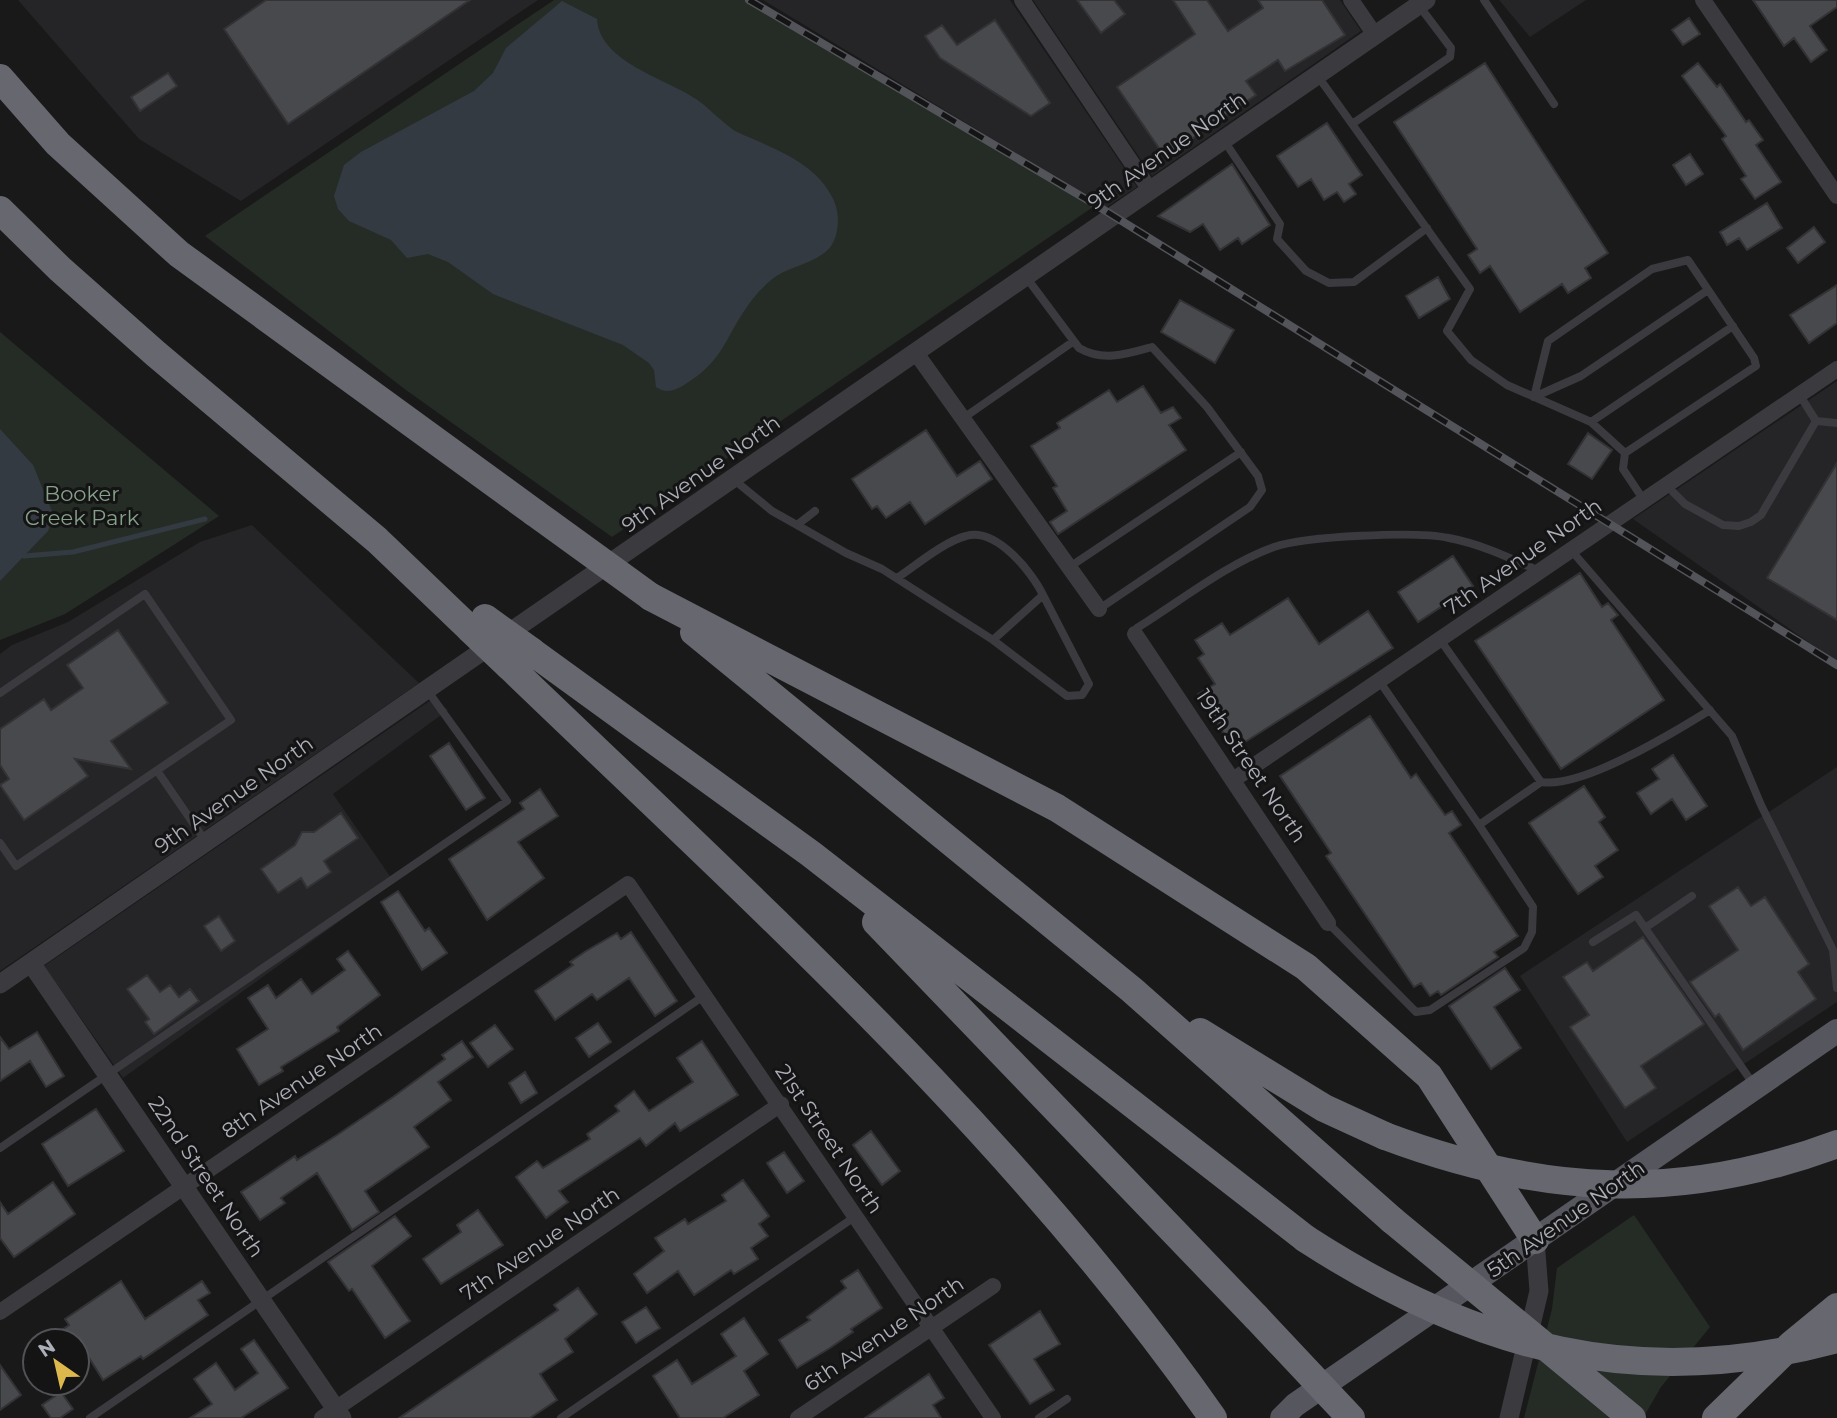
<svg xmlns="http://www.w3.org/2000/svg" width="1837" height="1418" viewBox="0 0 1837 1418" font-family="Montserrat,sans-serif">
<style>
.built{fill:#252527}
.green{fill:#252c26}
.water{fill:#343a42}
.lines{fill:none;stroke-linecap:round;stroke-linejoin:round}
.stream{stroke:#343a42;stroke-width:5}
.building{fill:#48494c;stroke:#333336;stroke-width:2}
.service{stroke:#3a3a3f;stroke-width:8}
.minor{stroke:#3a3a3f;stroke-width:16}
.tertiary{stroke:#3a3a3f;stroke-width:19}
.primary{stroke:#56575e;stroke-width:24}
.motorway{stroke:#67686f;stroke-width:28}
.rail-casing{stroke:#53545a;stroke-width:8}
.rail{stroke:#141415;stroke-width:5;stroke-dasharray:16;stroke-linecap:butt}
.motorway-bridge{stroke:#67686f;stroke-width:28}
.labels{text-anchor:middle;stroke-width:6;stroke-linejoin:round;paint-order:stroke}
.street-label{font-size:21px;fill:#acafb8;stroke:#141415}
.park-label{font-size:21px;fill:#86a18a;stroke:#141415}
</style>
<rect width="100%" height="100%" fill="#19191a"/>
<!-- built -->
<path class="built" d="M18 0H538L241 201 139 139Z
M763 0H1010L1137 187 1099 212 1098 203Z
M1033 0H1340L1361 31 1152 176Z
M1499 0H1586L1530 37Z
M1837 381V662L1633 519Z
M252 525 419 683 0 971V654L12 645 68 622 200 542Z
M434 698 448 710 333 794 394 882 123 1078 44 966Z
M1837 767V1002L1627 1142 1520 976Z"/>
<!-- green -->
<path class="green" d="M554 0H749L1096 205 612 537 406 390 205 236Z
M0 332 219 516 65 614 0 640Z
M1634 1215 1710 1327 1661 1387 1643 1418H1524L1552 1309 1557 1268Z"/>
<!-- water -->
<path class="water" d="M562 1 597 19C599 62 667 79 696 99 708 107 727 127 737 132 772 148 817 162 834 201 840 214 839 234 831 246 818 264 787 266 771 280 763 287 755 295 749 304 724 338 725 360 684 385 674 391 666 394 656 387L654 370 649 363 623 345 493 294 448 262 428 254 407 258 391 240 349 221 338 209 334 196 344 165 361 152 474 91 493 73 506 48Z
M0 429 33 465 54 516 48 531 0 581Z"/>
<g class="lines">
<!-- stream -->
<path class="stream" d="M24 556 73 552 205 519"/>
</g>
<!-- building -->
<path class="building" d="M266 0H470L288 124 224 29Z
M1077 0H1114L1125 14 1101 33Z
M1173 0H1207L1228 31 1263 8 1258 0H1322L1345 35 1285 71 1278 60 1246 81 1256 95 1165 157 1117 87 1195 34Z
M1753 0H1837V7L1810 26 1827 50 1811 62 1794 38 1784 46Z
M1689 18 1700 34 1683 45 1672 30Z
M995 20 1050 103 1031 116 940 58 925 36 942 25 957 45Z
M1485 63 1608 253 1585 268 1591 278 1568 293 1562 284 1520 312 1490 266 1480 273 1468 255 1477 249 1394 122Z
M1698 63 1717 87 1720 84 1746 122 1749 120 1763 140 1756 145 1781 182 1755 199 1741 179 1746 176 1722 139 1726 136 1682 76Z
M168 73 177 86 140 111 131 97Z
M1327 123 1362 175 1349 184 1356 194 1344 202 1337 192 1324 200 1311 179 1298 187 1277 156Z
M1690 154 1703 174 1686 185 1673 165Z
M1232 164 1270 225 1242 244 1238 238 1220 250 1203 224 1190 232 1158 216Z
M1767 203 1782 228 1747 250 1739 238 1727 245 1720 232Z
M1814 227 1825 242 1798 263 1787 248Z
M1438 277 1450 299 1419 318 1406 296Z
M1837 285V323L1809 343 1790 315Z
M1180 300 1234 330 1215 363 1161 332Z
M1143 386 1161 413 1173 407 1181 418 1169 425 1186 450 1058 534 1050 522 1067 511 1053 488 1057 486 1031 446 1060 428 1057 423 1109 390 1117 402Z
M926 430 957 476 980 461 992 479 925 524 910 502 886 518 877 506 872 509 852 479Z
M1588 433 1612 450 1592 479 1568 464Z
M1837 463V620L1767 578Z
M1453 556 1473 586 1418 622 1398 592Z
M1580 573 1602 607 1608 603 1618 615 1611 620 1664 700 1561 769 1475 641Z
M1288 598 1319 644 1368 611 1393 648 1234 749 1198 694 1215 684 1198 658 1204 654 1195 640 1222 623 1230 635Z
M118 630 168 703 111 741 131 769 75 759 88 776 24 820 0 785 9 779 0 765V729L44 699 51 710 83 688 67 665Z
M1370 716 1411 778 1416 774 1445 815 1452 811 1461 825 1449 833 1518 936 1494 952 1498 957 1441 995 1438 991 1430 996 1421 983 1414 987 1326 856 1331 853 1280 776Z
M449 743 485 798 466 810 430 756Z
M1673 755 1707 806 1686 820 1672 799 1651 814 1637 793 1659 779 1652 769Z
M1584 786 1605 817 1599 822 1618 850 1595 866 1603 877 1578 894 1529 823Z
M540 789 558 816 518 842 544 878 487 920 449 859 524 809 520 803Z
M341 813 358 838 324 861 331 872 307 888 301 878 278 893 261 869 295 845 302 832H314Z
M1738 887 1751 906 1765 897 1809 964 1798 972 1816 999 1743 1050 1719 1014 1715 1017 1690 982 1738 950 1709 906Z
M398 891 425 931 429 928 447 953 422 970 381 902Z
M219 916 235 941 221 951 204 926Z
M631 932 677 1001 655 1016 629 978 597 1000 592 994 555 1020 535 991 573 965 570 962 586 951 617 933 621 939Z
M1643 937 1704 1024 1641 1066 1656 1088 1625 1108 1570 1027 1589 1015 1563 977 1587 962 1593 971Z
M348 951 380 995 337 1027 339 1031 281 1067 283 1071 259 1085 237 1049 268 1029 248 998 268 985 276 998 301 979 312 994 345 970 337 959Z
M1505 968 1520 990 1494 1007 1521 1048 1491 1069 1449 1006Z
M147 975 160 992 170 985 179 997 190 989 199 1001 154 1034 145 1022 149 1019 127 989Z
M598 1023 611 1042 589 1057 576 1038Z
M495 1025 513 1049 488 1067 470 1043Z
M37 1032 64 1076 46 1087 30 1061 0 1081V1037L9 1049Z
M462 1041 473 1057 438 1082 451 1100 414 1127 429 1147 365 1191 379 1212 352 1230 317 1173 281 1198 285 1203 260 1220 241 1192 295 1156 297 1160 337 1135 393 1097 445 1059 442 1055Z
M702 1041 738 1095 680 1131 675 1123 646 1146 640 1138 559 1191 568 1202 546 1218 516 1177 537 1161 543 1168 590 1139 587 1134 619 1111 615 1106 634 1091 649 1111 693 1082 677 1058Z
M525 1072 537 1093 521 1103 509 1083Z
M96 1109 124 1151 68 1186 42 1144Z
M871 1131 900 1171 882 1185 853 1145Z
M784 1152 804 1181 787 1193 767 1163Z
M743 1180 769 1216 759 1224 768 1236 751 1248 758 1259 734 1274 731 1270 694 1295 678 1271 647 1293 634 1274 664 1251 655 1238 685 1219 688 1224 726 1201 722 1195Z
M53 1182 75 1214 14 1257 0 1238V1202L8 1214Z
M478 1210 503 1245 441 1284 423 1259 461 1232 457 1225Z
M395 1216 411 1236 372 1266 410 1321 385 1338 352 1289 349 1291 328 1262Z
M858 1270 882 1308 851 1329 853 1332 830 1348 797 1368 779 1340 810 1320 807 1317 846 1288 841 1281Z
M121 1281 145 1319 202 1281 210 1293 198 1300 208 1315 143 1359 141 1356 103 1380 86 1353 77 1359V1341H46L69 1325 65 1319Z
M578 1288 597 1314 565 1339 573 1352 540 1374 557 1400 530 1418H399L558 1310 554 1305Z
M646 1307 660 1328 636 1343 622 1322Z
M1040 1311 1060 1344 1034 1359 1054 1390 1030 1404 989 1345Z
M744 1318 768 1354 744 1371 759 1395 723 1418H680L653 1376 677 1360 692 1384 736 1356 721 1334Z
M254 1340 288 1388 241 1418H190L212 1404 194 1379 216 1363 235 1390 258 1373 241 1349Z
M0 1365 21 1395 0 1410Z
M929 1374 944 1398 933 1405 941 1418H865Z
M61 1392 73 1409 60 1418H51L42 1405Z"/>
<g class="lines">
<!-- service -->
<path class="service" d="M1484 0 1554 104
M1317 75 1470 289 1447 331 1471 360 1507 385 1591 422 1625 453
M1352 124 1450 57 1451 48 1420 7
M1223 139 1280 224 1277 239 1306 271 1329 283 1354 282 1427 228
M1026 277 1079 348C1103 362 1127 354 1152 347L1207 407 1258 476 1262 490 1250 507 1099 609
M1534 397 1548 341 1652 269 1688 260 1754 358 1756 366 1625 453 1623 469 1643 499
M1534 397 1581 376 1708 290
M962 419 1074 341
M1816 421 1837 423
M1591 422 1733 326
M733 479 772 511 797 525 815 511
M1665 484 1685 504 1723 525 1739 526 1751 522 1761 515 1816 421 1799 394
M797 525 846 553 882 569 993 640 1043 595C1032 572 996 527 966 536 945 541 915 566 897 578
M1570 549 1732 736 1761 805 1833 950 1837 988
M1068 568 1241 452
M1135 634 1137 628C1179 602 1228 563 1274 547 1306 536 1416 531 1449 538 1481 544 1510 558 1539 571
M993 640 1067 696 1082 695 1089 684 1043 595
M1441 641 1541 782
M1380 682 1479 825
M0 693 145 594 231 720 16 866 0 843
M158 772 206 842
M1328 923 1416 1012 1430 1010 1524 948 1532 932 1533 907 1479 825 1541 782C1582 789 1673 733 1710 710
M1645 928 1692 896
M1593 942 1636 915 1754 1085
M0 1148 507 801 427 690
M90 1418 705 995
M561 1418 856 1216
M1039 1418 1067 1399"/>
<!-- minor -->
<path class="minor" d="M1022 0 1150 190
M1351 0 1375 35
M1703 0 1837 196
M916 353 1099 609
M1135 634 1328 923
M1233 780 1837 369
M0 1312 628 884 993 1418
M322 1418 781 1104
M798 1418 993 1286"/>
<!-- tertiary -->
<path class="tertiary" d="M31 963 342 1418
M0 984 1426 0
M1509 1418 1539 1291 1535 1240"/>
<!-- primary -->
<path class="primary" d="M1282 1418 1295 1405 1837 1031"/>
<!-- motorway -->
<path class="motorway" d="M0 78 58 144 179 254 535 513
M0 210 60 269 156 354 377 540 470 629
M651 597 1057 808 1306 967 1429 1076 1535 1240
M694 632 1132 990 1392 1220
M531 651 811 854 1306 1239
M509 666C756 904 1015 1135 1213 1418
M876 922 1256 1317
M1200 1032 1324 1108 1385 1136
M1716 1418 1792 1344 1837 1307"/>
<defs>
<path id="rail" d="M749 0 1096 205 1837 665"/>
</defs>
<!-- rail casing -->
<use href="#rail" class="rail-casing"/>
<!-- rail -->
<use href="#rail" class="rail"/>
<!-- motorway-bridge -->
<path class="motorway-bridge" d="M535 513 651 597
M485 618 531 651
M470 629 509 666
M1385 1136C1542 1195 1679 1203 1837 1144
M1392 1220 1632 1418
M1306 1239C1476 1349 1638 1393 1837 1339
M1256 1317 1351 1418"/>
</g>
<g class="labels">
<!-- street labels -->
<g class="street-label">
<text transform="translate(1167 151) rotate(-35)" y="7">9th Avenue North</text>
<text transform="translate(701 474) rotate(-35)" y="7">9th Avenue North</text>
<text transform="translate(1523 557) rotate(-35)" y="7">7th Avenue North</text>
<text transform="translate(1251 766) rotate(56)" y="7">19th Street North</text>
<text transform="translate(234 795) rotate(-35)" y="7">9th Avenue North</text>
<text transform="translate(302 1081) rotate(-34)" y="7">8th Avenue North</text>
<text transform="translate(829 1139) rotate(56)" y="7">21st Street North</text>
<text transform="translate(206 1177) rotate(56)" y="7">22nd Street North</text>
<text transform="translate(1566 1219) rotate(-35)" y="7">5th Avenue North</text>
<text transform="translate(540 1244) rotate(-34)" y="7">7th Avenue North</text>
<text transform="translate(884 1334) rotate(-34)" y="7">6th Avenue North</text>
</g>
<!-- park labels -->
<g class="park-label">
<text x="82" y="501">Booker<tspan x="82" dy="24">Creek Park</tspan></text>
</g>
</g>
<!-- north arrow -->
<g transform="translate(56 1362) rotate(326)"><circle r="33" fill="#141415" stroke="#515256" stroke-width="2"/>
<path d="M0-5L12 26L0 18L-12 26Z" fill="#ddb94d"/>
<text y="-10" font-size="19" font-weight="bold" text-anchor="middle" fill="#acafb8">N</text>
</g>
</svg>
